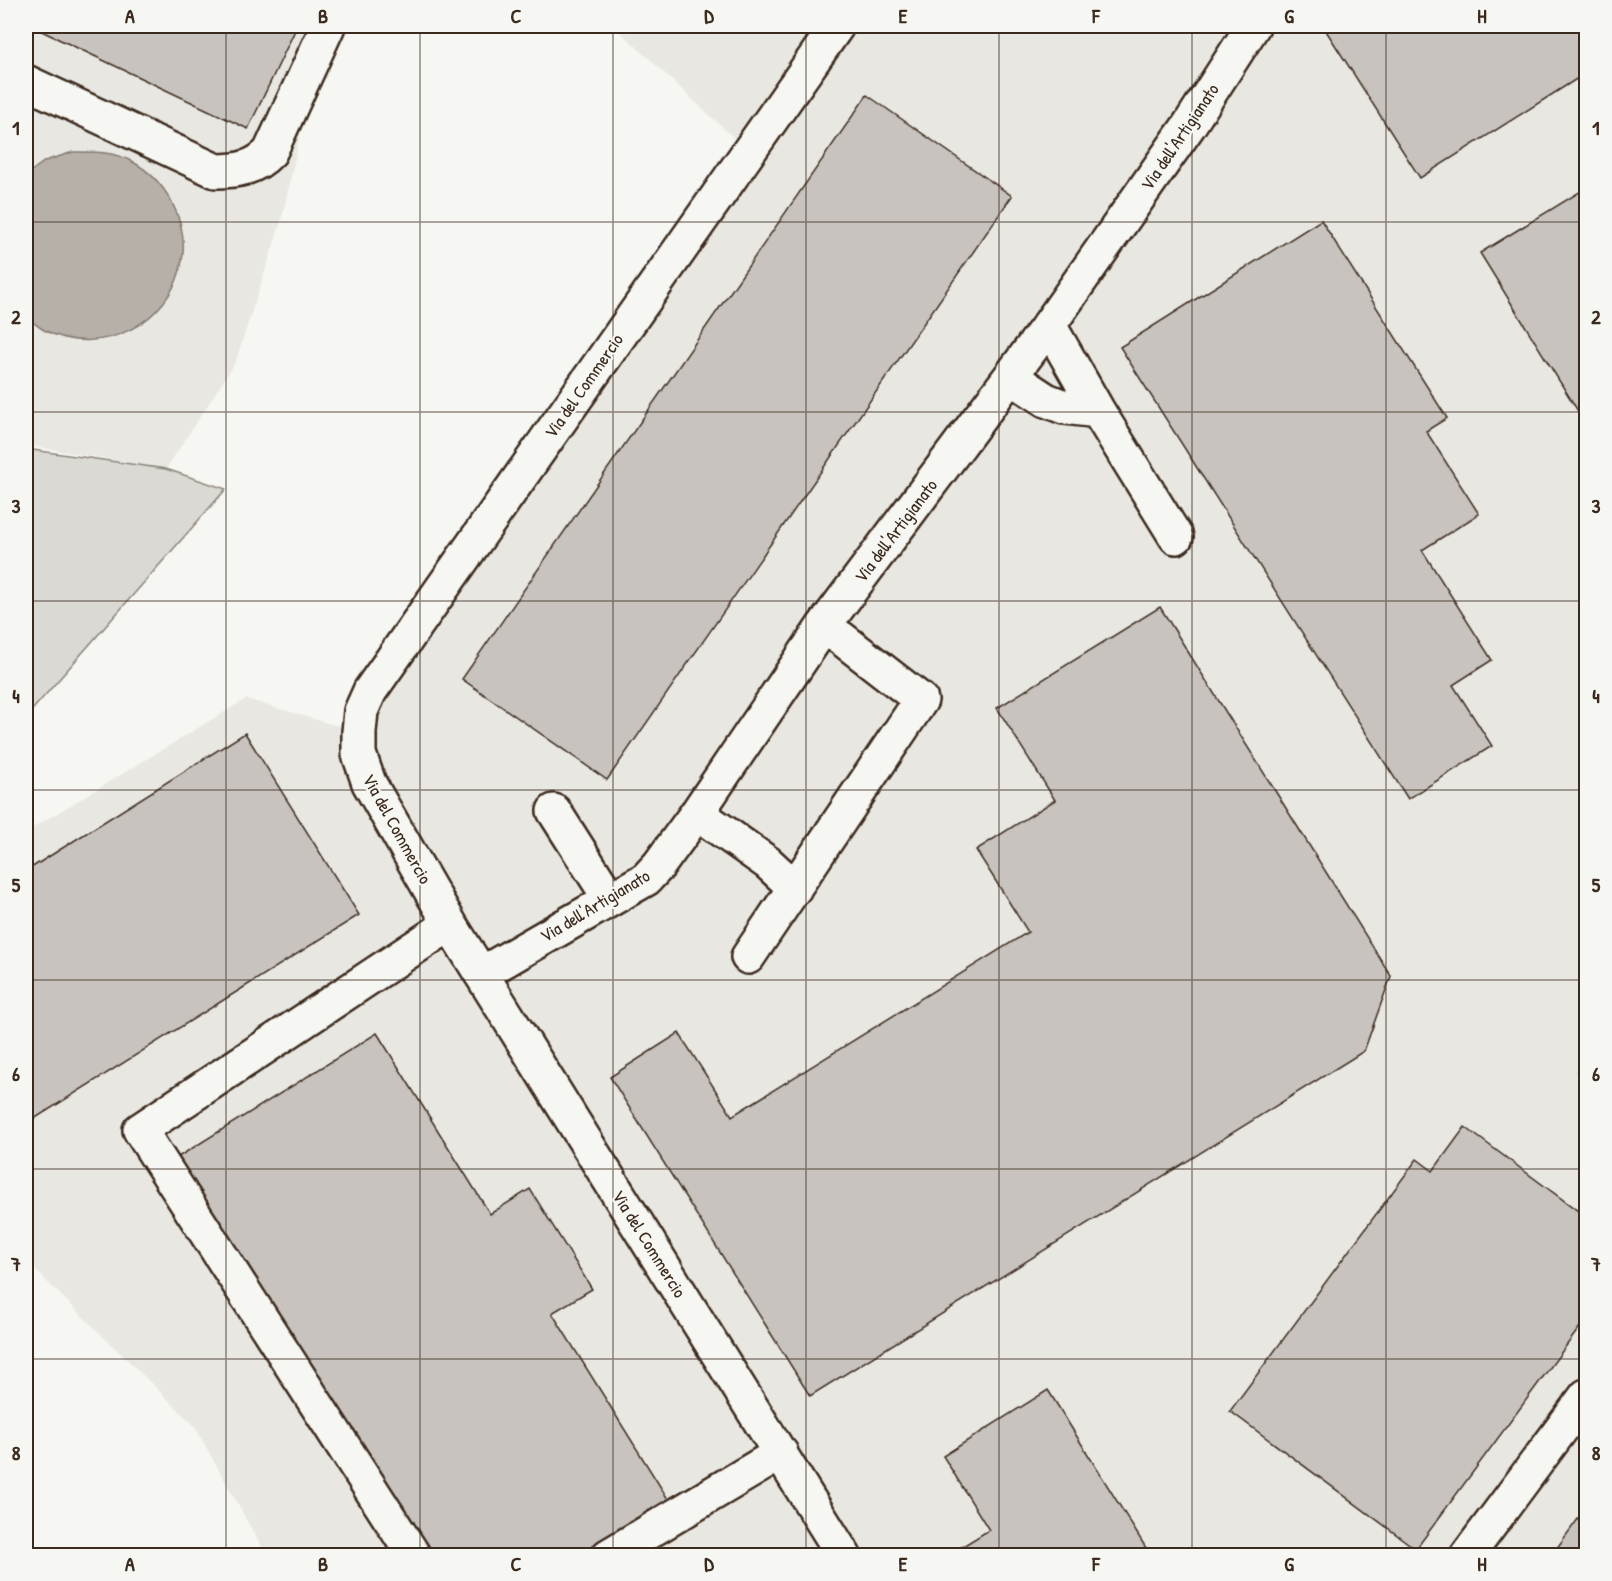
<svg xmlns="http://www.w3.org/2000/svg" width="1612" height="1581" viewBox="0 0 1612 1581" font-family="'Patrick Hand',sans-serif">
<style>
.built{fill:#e8e7e2}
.green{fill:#dad9d3;stroke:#8a8278;stroke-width:1.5}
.water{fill:#b6b0a9;stroke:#857a71;stroke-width:1.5}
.building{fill:#c8c3be;stroke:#3b2a1e;stroke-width:1.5}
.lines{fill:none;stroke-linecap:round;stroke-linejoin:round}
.minor-casing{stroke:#3b2a1e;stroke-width:38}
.minor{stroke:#f6f6f2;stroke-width:33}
.grid{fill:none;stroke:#3b2a1e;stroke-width:1.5;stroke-opacity:0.55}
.labels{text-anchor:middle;stroke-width:4.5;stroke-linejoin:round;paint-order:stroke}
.street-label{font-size:18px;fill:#3b2a1e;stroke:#f6f6f2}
.neatline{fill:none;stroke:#3b2a1e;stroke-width:2}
.grid-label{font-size:20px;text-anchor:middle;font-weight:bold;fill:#3b2a1e}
</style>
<rect width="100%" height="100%" fill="#f6f6f2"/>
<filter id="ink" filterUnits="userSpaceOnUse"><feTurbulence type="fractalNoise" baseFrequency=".0167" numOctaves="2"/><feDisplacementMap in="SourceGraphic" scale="12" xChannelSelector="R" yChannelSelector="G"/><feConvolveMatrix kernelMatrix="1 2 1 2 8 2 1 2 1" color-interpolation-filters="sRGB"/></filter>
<g filter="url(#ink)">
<!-- built -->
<path class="built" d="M26 26H342L307 103 281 222 235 363 166 469 26 445Z
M614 26H1586V1555H266L194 1425 26 1261V832L246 699 358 732 748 151Z"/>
<!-- green -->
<path class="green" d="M26 449 166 469 226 489 26 717Z"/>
<!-- water -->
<path class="water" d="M73 152C93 152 113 151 131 161 166 179 189 222 182 261 172 322 100 360 44 330 38 327 32 321 26 317V175L45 161Z"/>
<!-- building -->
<path class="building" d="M31 26H297L248 129Z
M1323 26H1586V73L1420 178Z
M867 95 1012 196 607 780 462 679Z
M1586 188V424L1480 253Z
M1321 220 1447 418 1426 431 1479 514 1422 550 1492 660 1453 685 1492 746 1408 799 1120 347Z
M1160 607 1391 976 1364 1051 810 1396 610 1077 679 1033 732 1116 1028 932 976 850 1055 800 997 708Z
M245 733 359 915 34 1119 26 1105V871Z
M377 1033 490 1214 530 1189 592 1289 552 1313 668 1499 578 1556H417L170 1162Z
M1586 1058V1079L1577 1072Z
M1465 1127 1586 1217V1319L1416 1549 1230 1411 1417 1159 1433 1171Z
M1048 1390 1151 1556H962L958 1549 989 1530 943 1456Z
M1586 1508V1556H1551Z"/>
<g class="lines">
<defs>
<path id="minor" d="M837 26 370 691 361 711 359 732V754L369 783 450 924 844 1556
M26 82 216 171C238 171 255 168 270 152L328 26
M1011 377 1046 400 1064 407 1098 411 1049 325
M1098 411 1176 537
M554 811 610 899
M697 813 768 863 795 888
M748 957 921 700 841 638 823 627
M481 974 646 879 659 865 697 813 823 627 1049 325 1190 124 1253 26
M414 1556 140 1130 450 924
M608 1556 781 1453
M1467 1556 1586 1396"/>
</defs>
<!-- minor casing -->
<use href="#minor" class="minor-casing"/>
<!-- minor -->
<use href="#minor" class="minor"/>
</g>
</g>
<!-- grid -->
<path class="grid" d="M226 26V1556M420 26V1556M613 26V1556M806 26V1556M999 26V1556M1192 26V1556M1386 26V1556M26 222H1586M26 412H1586M26 601H1586M26 790H1586M26 980H1586M26 1169H1586M26 1359H1586"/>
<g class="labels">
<!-- street labels -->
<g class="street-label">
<text transform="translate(1180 137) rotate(-56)" y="6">Via dell'Artigianato</text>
<text transform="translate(584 386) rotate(-55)" y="6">Via del Commercio</text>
<text transform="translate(896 531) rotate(-53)" y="6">Via dell'Artigianato</text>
<text transform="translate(397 829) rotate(61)" y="6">Via del Commercio</text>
<text transform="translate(595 906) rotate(-31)" y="6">Via dell'Artigianato</text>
<text transform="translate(649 1244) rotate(58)" y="6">Via del Commercio</text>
</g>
</g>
<!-- margin -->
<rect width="1612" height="1581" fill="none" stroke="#f6f6f2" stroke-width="66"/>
<rect x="33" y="33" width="1546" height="1515" class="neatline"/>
<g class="grid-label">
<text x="130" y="23">A</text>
<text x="323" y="23">B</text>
<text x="516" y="23">C</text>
<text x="709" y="23">D</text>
<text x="903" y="23">E</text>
<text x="1096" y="23">F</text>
<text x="1289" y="23">G</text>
<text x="1482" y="23">H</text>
<text x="16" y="135">1</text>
<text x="1596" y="135">1</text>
<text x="16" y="324">2</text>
<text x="1596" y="324">2</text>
<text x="16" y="513">3</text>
<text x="1596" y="513">3</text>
<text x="16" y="703">4</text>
<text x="1596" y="703">4</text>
<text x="16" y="892">5</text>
<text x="1596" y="892">5</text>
<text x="16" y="1081">6</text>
<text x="1596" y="1081">6</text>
<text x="16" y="1271">7</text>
<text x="1596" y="1271">7</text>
<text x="16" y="1460">8</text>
<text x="1596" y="1460">8</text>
<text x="130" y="1571">A</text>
<text x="323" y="1571">B</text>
<text x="516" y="1571">C</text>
<text x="709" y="1571">D</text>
<text x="903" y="1571">E</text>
<text x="1096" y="1571">F</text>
<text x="1289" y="1571">G</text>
<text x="1482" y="1571">H</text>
</g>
</svg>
